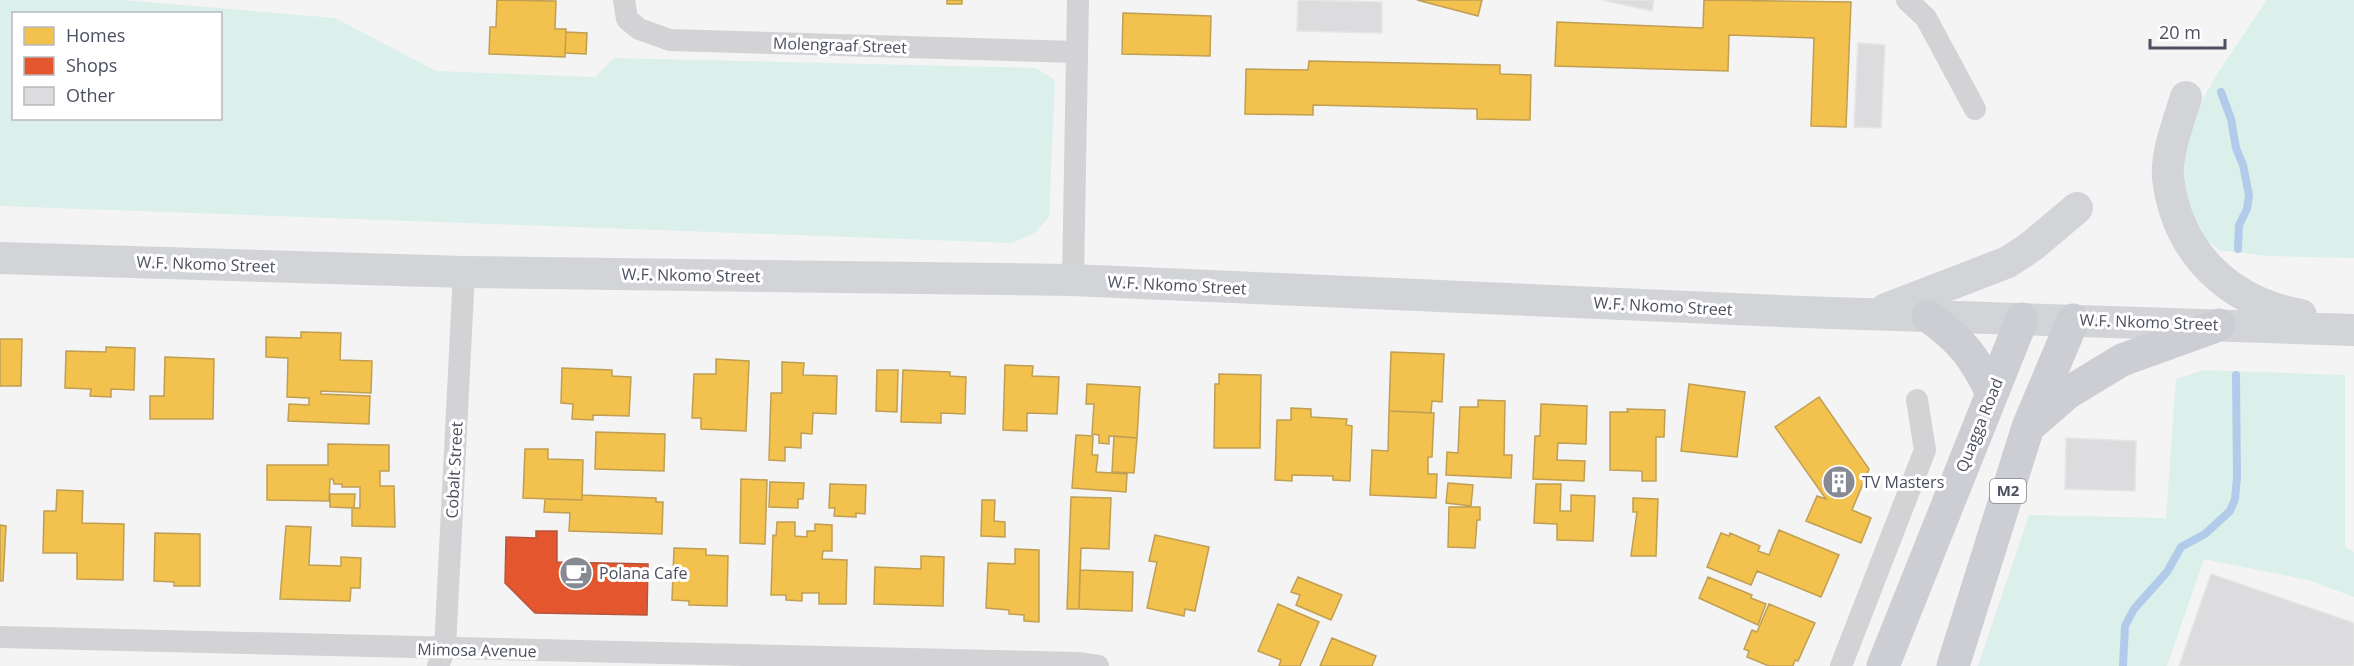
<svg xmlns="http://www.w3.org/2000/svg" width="2354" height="666" viewBox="0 0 2354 666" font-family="'Open Sans',sans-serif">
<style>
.green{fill:#dbf0eb;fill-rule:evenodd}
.homes{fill:#f2c14e;stroke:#c09f53;stroke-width:1.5}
.shops{fill:#e4572e;stroke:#b6553d;stroke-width:1.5}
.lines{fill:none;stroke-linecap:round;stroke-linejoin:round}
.stream{stroke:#b3cbeb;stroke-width:8}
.building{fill:#dcdcde;stroke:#e5e5e6;stroke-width:1.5}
.street{stroke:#d3d3d6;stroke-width:22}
.secondary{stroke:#d3d4d7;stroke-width:32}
.primary{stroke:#cdced3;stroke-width:33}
.labels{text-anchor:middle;stroke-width:6;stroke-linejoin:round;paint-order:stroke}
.shield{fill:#fff;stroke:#82848f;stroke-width:1.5}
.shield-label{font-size:15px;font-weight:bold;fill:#4c4f5f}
.street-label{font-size:16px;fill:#4c4f5f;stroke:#fff}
.poi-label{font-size:16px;fill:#4c4f5f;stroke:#fff;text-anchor:start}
</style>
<rect width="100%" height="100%" fill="#f4f4f4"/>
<!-- green -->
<path class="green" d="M0 0H122L335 18 436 71 595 77 614 58 1036 68 1055 80 1049 217 1036 232 1012 243 0 206ZM14 14H220V118H14Z
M2267 0H2354V258L2266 256 2219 250 2194 230 2180 164 2184 133 2217 74Z
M2204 370 2345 375V547L2354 552V597L2308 580 2204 559 2167 666H1978L2029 515 2166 518 2176 379Z"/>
<!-- homes -->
<path class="homes" d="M497 0 556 1 555 29H566L565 57 489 54 490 27H496Z
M947 0H962V4H947Z
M1417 0H1482L1478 16Z
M1704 0 1851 2 1846 127 1811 126 1814 38 1729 35 1728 71 1555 66 1557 22 1703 28Z
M1123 13 1211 16 1210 56 1122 54Z
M566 32 587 33 586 54 565 53Z
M1309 61 1500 65V74L1531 75 1530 120 1477 119V109L1313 105V115L1245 114 1246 69 1308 70Z
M301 332 341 333 340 360 372 361 371 393 321 391V394L370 396 369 424 288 421 289 404 309 405V398L287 397 288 358 266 357V337L301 338Z
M0 339H22L21 386H0Z
M106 347 135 348 134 390 111 389V397L90 396 91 389 65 388 66 351 106 352Z
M1391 352 1444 354 1442 402 1432 401 1431 413 1389 411Z
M165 357 214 359 213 419H150V396H164Z
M716 359 749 361 746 431 701 429V418H692L694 374H716Z
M782 362 804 363 803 375 837 376 836 414 813 413 812 434 801 433V448L785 447V461L769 460 771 393H782Z
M1005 365 1033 366 1032 376 1059 377 1057 414 1027 413V431L1003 430Z
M562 368 612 370V376L631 377 629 416 593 415V420L572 419 573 404 561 403Z
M877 370H898L897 412 876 411Z
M903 370 950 372V376L966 377 965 414 941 413V423L901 422Z
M1219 374 1261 375 1260 448H1214L1215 384H1219Z
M1087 384 1140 387 1137 438 1109 436V444L1099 443V435L1092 434 1094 404H1086Z
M1689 384 1745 392 1737 457 1681 451Z
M1819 397 1869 469 1852 510 1871 518 1861 543 1806 521 1817 496 1826 499 1775 427Z
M1478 400 1505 401 1504 455H1512L1511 478 1446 475 1447 452 1458 453 1460 407H1478Z
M1541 404 1587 406 1586 444 1558 443 1557 460 1585 461 1584 481 1533 479 1535 436H1540Z
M1291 408 1311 409V417L1347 419 1346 425 1352 426 1350 481 1333 480V476L1292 475V481L1275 480 1277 420H1291Z
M1627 409 1665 410 1664 437H1656V481H1642V471L1610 470V412H1628Z
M1389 411 1434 413 1432 457H1428V474H1437L1436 498 1370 495 1372 450 1388 451Z
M596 432 665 434 664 471 595 469Z
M1076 435 1093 436 1092 455H1098L1096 472 1127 474 1126 492 1072 488Z
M1114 436 1137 438 1134 473 1112 472Z
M328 444 389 445V471H380V486H394L395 527 352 526V508H360V487H342V484H334L333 479H330L329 501 267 500V465H328Z
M525 449H548V459L583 460 582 500 523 498Z
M741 479 767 480 765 544 740 543Z
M770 482 804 483 803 499H798V508L769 507Z
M1448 483 1473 485 1471 506 1446 503Z
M830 484 866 485 865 514 856 513V517L834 516 835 508H829Z
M1536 484H1561L1560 511H1571V495L1595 496 1593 541 1557 540V524L1534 523Z
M57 490 83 491 82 523 124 524 123 580 77 579V553H43L44 511H56Z
M330 494H355L354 508 330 507Z
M582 495 656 498V502H663L662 534 569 531 570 513 544 512 545 499 582 500Z
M1071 497 1111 498 1109 549 1081 548 1079 609H1067Z
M1633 498 1658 499 1656 556H1631L1637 512H1633Z
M982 500H995L994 521 1005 522V537L981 536Z
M1449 507H1480V520H1477L1475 548 1448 547Z
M777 522H795V536L807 537V531H815V524L832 525V551H823L822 559 847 560 846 604H819V593H802V601L786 600V595H771L773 535 776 536Z
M0 525 6 526 3 581H0Z
M286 526 311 527 309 565 341 566V557L361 558 360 588H351L350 601 280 599Z
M1779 530 1839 555 1821 597 1757 571 1751 585 1707 567 1721 533 1729 536 1730 533 1760 546 1758 551 1769 555Z
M155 533 200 534V586H174V582L154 581Z
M1155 535 1209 547 1195 611 1185 609 1184 616 1147 608 1157 562 1149 561Z
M674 548 706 549V555L728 556 727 606 689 605V601L672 600Z
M1015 549 1039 550V622L1024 621V615L1009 614V610L986 608 988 563 1015 564Z
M921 556 944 557 943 606 874 604 875 567 921 569Z
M1080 570 1133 572 1132 611 1079 609Z
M1298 577 1342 595 1331 620 1296 605 1300 595 1291 592Z
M1708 577 1752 595 1751 598 1766 604 1758 625 1699 598Z
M1278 604 1319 622 1300 666H1279L1281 660 1258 651Z
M1769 604 1815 623 1798 661 1795 660 1793 666H1769L1747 657 1749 651 1744 649 1752 630 1757 632Z
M1332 638 1376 656 1372 666H1320Z"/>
<!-- shops -->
<path class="shops" d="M536 531H557V562L648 564 647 615 535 613 505 583 506 537 536 538Z"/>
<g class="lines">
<!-- stream -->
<path class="stream" d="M2221 92 2231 119 2236 148 2243 165 2249 195 2247 209 2239 225 2238 249
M2123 666 2125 626 2134 609 2167 572 2181 547 2205 534 2230 511 2235 499 2237 477 2236 375"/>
</g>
<!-- building -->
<path class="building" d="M1298 0 1382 2V33L1297 31Z
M1602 0H1654L1652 11Z
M1858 43 1885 45 1881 128 1854 127Z
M2066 438 2136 441 2135 491 2065 489Z
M2211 574 2354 623V666H2179Z"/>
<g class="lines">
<!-- street -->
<path class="street" d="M624 0 627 19 639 29 670 40 1077 52
M1907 0 1926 18 1975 109
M1073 280 1078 0
M0 637 1078 663 1098 666
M438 666 445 649 464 272
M1841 666 1925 450 1917 400"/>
<!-- secondary -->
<path class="secondary" d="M2186 97C2179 121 2166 152 2168 178 2177 253 2229 302 2301 315
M0 258 464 272 1073 280 1803 312 2354 330
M1886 309 2008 262 2032 246 2077 208"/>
<!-- primary -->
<path class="primary" d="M1928 316C1961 340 1975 357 1992 394
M2034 422 2066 394 2122 360 2219 325
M1883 666 2022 319
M1953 666 2028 427 2073 320"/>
</g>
<!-- icons -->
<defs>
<symbol id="building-disc" viewBox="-11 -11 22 22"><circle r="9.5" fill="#878993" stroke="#fff"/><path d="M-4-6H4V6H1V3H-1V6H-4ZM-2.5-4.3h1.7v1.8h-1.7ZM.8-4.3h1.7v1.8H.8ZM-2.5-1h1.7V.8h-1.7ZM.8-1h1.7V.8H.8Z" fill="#fff"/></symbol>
<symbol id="cafe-disc" viewBox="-11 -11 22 22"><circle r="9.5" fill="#878993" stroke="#fff"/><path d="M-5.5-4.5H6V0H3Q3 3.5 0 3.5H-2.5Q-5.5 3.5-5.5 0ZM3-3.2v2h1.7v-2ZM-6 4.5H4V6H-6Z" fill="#fff"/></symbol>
</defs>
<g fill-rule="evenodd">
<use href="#building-disc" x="1820" y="463" width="38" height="38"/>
<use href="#cafe-disc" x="557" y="554" width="38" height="38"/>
</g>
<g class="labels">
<!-- shield labels -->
<rect class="shield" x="1990" y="479" width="36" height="24" rx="4.5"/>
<g class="shield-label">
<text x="2008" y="496">M2</text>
</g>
<!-- street labels -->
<g class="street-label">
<text transform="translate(840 45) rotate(2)" y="6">Molengraaf Street</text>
<text transform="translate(206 264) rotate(2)" y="6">W.F. Nkomo Street</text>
<text transform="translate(691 275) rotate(1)" y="6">W.F. Nkomo Street</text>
<text transform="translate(1177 285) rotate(3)" y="6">W.F. Nkomo Street</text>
<text transform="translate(1663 306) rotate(3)" y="6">W.F. Nkomo Street</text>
<text transform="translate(2149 322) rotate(2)" y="6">W.F. Nkomo Street</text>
<text transform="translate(1979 425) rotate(-68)" y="6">Quagga Road</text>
<text transform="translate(454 470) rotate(-87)" y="6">Cobalt Street</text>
<text transform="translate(477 650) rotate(1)" y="6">Mimosa Avenue</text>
</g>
<!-- poi labels -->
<g class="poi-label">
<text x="1862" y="488">TV Masters</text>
<text x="599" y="579">Polana Cafe</text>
</g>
</g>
<!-- legend -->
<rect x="12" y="12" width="210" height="108" fill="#ffffff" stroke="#b7b9bf" stroke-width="1.5"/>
<rect x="24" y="27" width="30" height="18" fill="#f2c14e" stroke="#b7b9bf" stroke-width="1.5"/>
<text x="66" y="42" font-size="18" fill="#4c4f5f">Homes</text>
<rect x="24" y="57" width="30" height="18" fill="#e4572e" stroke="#b7b9bf" stroke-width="1.5"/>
<text x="66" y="72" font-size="18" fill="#4c4f5f">Shops</text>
<rect x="24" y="87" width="30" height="18" fill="#dcdcde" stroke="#b7b9bf" stroke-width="1.5"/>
<text x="66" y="102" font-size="18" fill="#4c4f5f">Other</text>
<!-- scale -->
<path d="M2150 39v9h75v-9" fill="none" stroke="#4c4f5f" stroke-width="3"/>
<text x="2159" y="39" font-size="18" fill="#4c4f5f" stroke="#ffffff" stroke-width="4.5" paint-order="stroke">20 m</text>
</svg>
